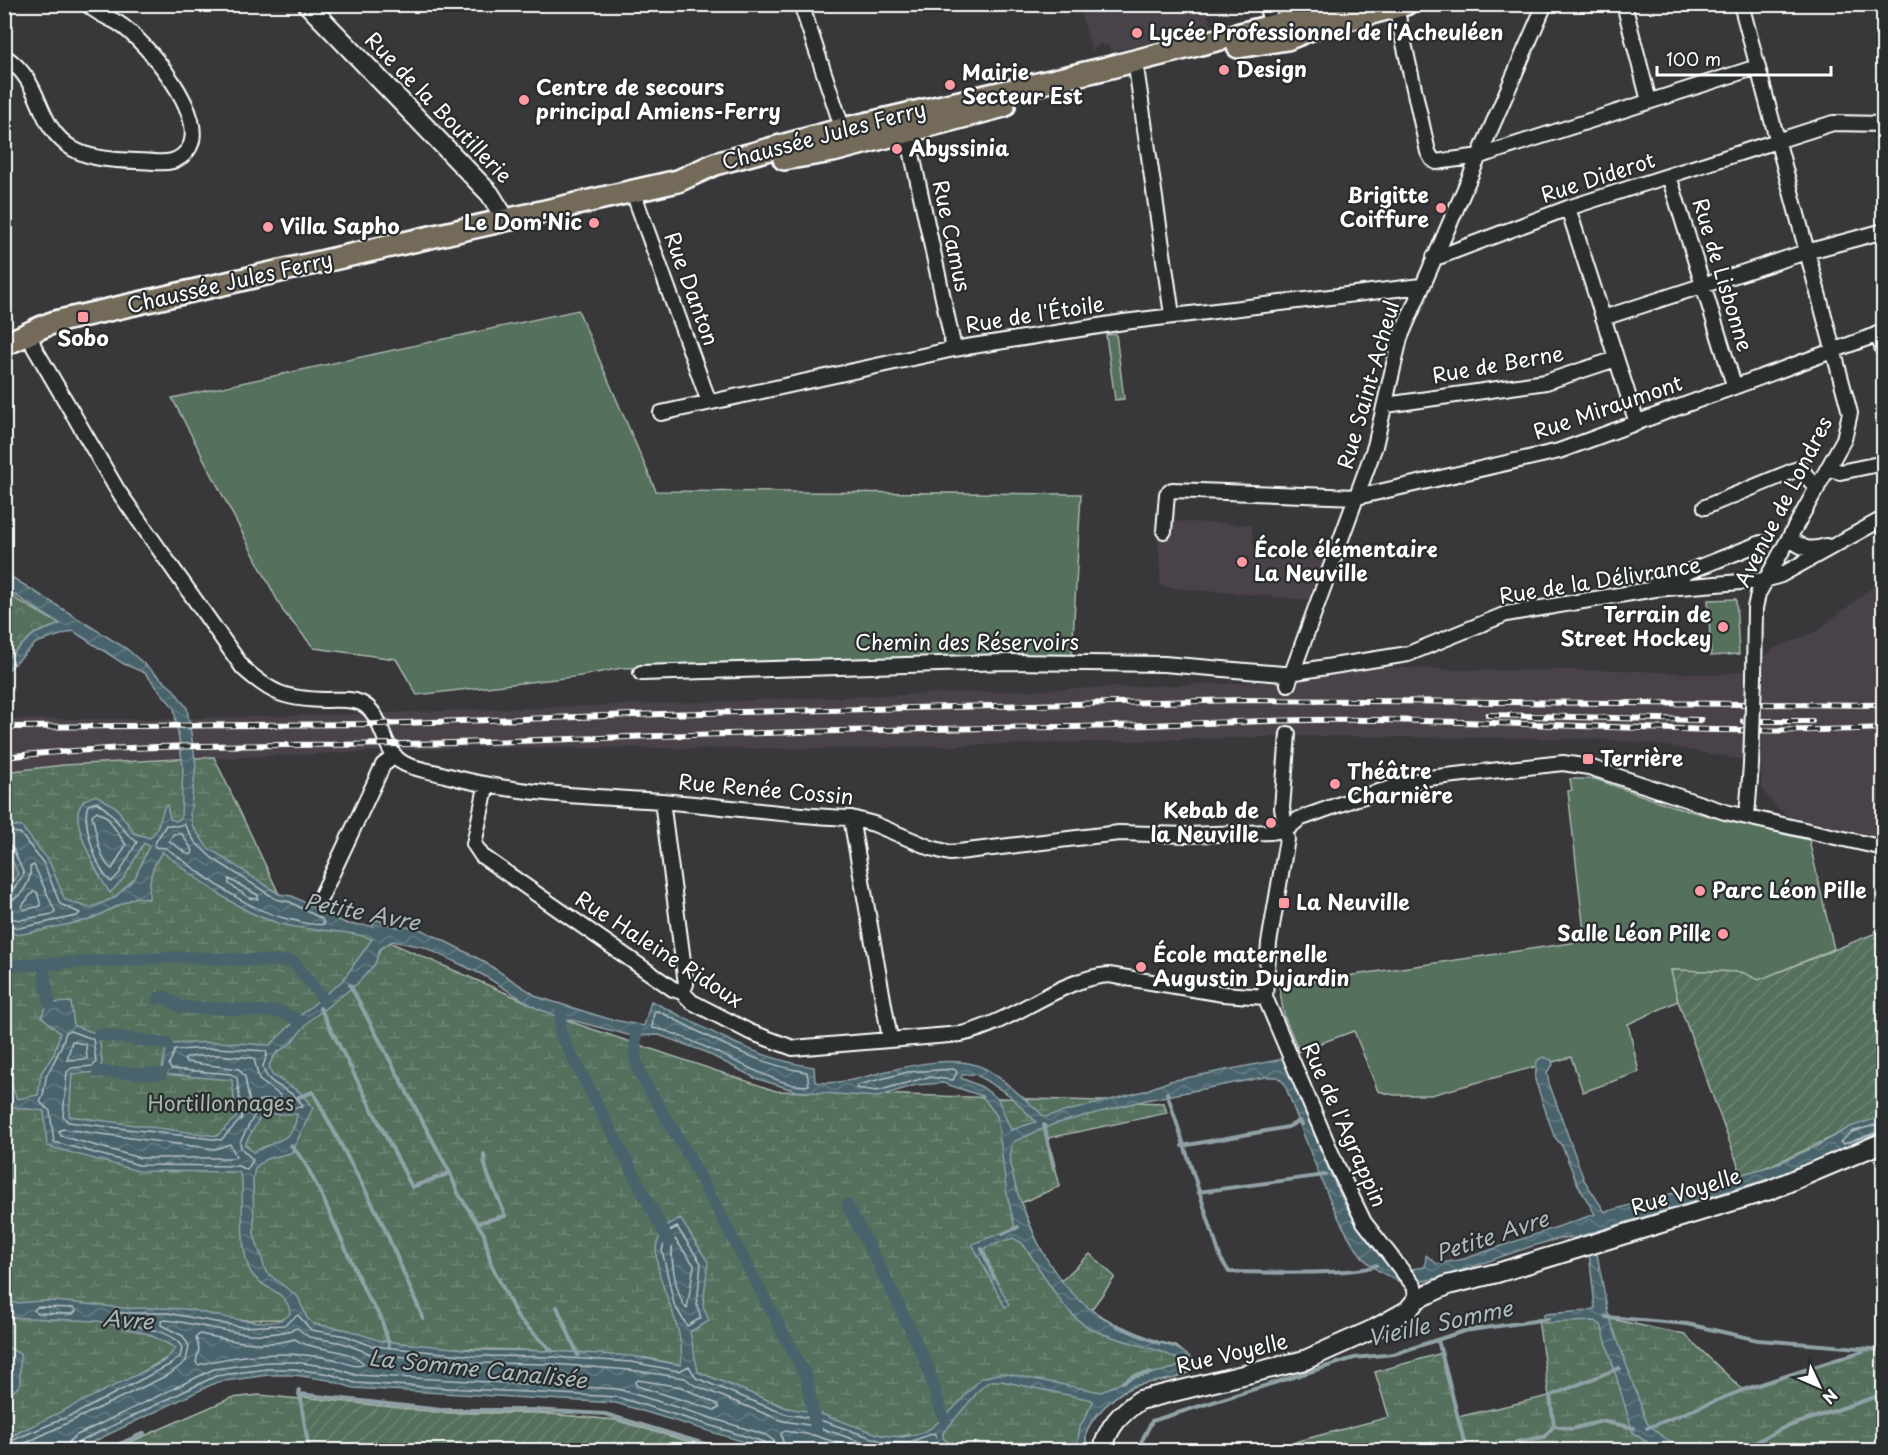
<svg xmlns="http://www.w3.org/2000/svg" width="1888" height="1455" viewBox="0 0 1888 1455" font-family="'Playpen Sans',sans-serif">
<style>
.built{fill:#494348}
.grass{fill:#546f5d;stroke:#aab7ae;stroke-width:1.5}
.forest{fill:url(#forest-crowns);stroke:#aab7ae;stroke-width:1.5}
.wetland{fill:url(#wetland-marsh);stroke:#aab7ae;stroke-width:1.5}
.park{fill:url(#park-tufts);stroke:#aab7ae;stroke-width:1.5}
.garden{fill:url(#garden-furrows);stroke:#aab7ae;stroke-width:1.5}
.water{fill:url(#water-waves);stroke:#91a2a7;stroke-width:1.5;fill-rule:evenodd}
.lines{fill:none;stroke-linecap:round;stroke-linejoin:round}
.shore{stroke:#b6c1c5;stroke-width:1.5}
.stream{stroke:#91a2a7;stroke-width:4}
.canal{stroke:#48646d;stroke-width:12}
.street-casing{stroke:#fff;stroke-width:18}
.secondary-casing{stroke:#fff;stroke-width:22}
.primary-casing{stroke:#fff;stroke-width:26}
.street{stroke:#2a2d2e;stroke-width:14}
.secondary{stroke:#2a2d2e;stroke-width:18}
.primary{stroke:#736b5a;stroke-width:21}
.rail-casing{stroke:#fff;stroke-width:6}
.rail{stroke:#2a2d2e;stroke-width:4;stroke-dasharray:11;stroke-linecap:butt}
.street-bridge-casing{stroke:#fff;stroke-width:18;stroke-linecap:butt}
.street-bridge{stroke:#2a2d2e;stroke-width:14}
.poi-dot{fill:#ff9aa2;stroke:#2a2d2e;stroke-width:2}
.labels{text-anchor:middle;stroke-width:4.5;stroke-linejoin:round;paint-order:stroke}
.poi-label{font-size:21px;font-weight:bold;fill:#fff;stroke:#2a2d2e;text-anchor:start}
.street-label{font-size:21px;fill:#fff;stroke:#2a2d2e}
.park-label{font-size:21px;fill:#aab7ae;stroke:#2a2d2e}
.water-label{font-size:22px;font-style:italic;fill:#adb9bd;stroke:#2a2d2e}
</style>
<defs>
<pattern id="forest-crowns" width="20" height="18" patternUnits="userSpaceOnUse" patternTransform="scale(1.5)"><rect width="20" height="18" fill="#546f5d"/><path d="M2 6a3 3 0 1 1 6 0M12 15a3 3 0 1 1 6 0" fill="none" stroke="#6e8575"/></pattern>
<pattern id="wetland-marsh" width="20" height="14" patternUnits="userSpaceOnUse" patternTransform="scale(1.5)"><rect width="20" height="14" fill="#546f5d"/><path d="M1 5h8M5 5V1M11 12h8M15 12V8" fill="none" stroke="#6e8575"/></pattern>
<pattern id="park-tufts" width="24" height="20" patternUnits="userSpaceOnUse" patternTransform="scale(1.5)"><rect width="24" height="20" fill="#546f5d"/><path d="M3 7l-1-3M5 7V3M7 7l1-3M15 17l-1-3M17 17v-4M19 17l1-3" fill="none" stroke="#6e8575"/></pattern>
<pattern id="garden-furrows" width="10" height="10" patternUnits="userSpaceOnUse" patternTransform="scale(1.5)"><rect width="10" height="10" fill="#546f5d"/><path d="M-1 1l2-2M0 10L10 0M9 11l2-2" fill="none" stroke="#6e8575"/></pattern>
<pattern id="water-waves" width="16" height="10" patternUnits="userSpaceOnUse" patternTransform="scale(1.5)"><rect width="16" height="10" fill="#48646d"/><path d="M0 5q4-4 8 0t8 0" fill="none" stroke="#637b83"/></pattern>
</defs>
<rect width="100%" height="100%" fill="#38373a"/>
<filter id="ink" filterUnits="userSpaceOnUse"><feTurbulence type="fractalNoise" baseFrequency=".0167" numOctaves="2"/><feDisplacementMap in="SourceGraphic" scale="12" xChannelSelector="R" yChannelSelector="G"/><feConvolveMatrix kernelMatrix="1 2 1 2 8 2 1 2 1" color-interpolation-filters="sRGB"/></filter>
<g filter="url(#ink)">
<!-- built -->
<path class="built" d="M1078 5H1205L1212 27 1110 52 1109 46 1100 44 1092 51Z
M1172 521 1252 525 1253 544 1328 551 1310 600 1161 587 1158 536 1171 533Z
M1883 579V839L1788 816 1773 804 1762 789 1761 768 1764 657 1773 649 1817 631Z
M1386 667 1454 670H1620L1718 675 1747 670 1744 760 1653 744 1593 739 1304 736 838 749 476 747 64 765 5 772 4 719H166L384 713 1293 681Z"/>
<!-- grass -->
<path class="grass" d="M578 310 656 491 1081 494 1072 655 622 668 581 676 417 695 396 659 314 648 283 611 172 398Z
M1736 599 1739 654 1711 656 1708 600Z
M1570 779H1595L1681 809 1809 840 1834 949 1759 980 1741 972 1671 970 1678 1001 1628 1024 1639 1072 1583 1092 1571 1057 1431 1095H1394L1378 1091 1354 1031 1299 1051 1284 1016 1279 986 1585 941 1568 791 1572 790Z"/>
<!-- forest -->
<path class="forest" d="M4 589 17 600 60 624 34 634 5 661Z"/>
<!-- wetland -->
<path class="wetland" d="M214 757 279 894 577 1024 776 1091 1164 1103 1167 1113 1048 1138 1060 1186 1021 1203 1046 1262 1061 1281 1090 1254 1115 1277 1091 1310 1136 1336 1176 1346 1197 1364C1185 1383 1152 1379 1132 1387 1117 1393 1106 1404 1096 1416 1087 1427 1083 1437 1088 1450 1053 1450 1005 1455 973 1450 954 1448 940 1435 921 1434 908 1434 897 1439 884 1436 853 1429 824 1415 792 1410L681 1365 646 1358 552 1351 445 1348 372 1340 348 1330 284 1319 234 1320 114 1388 5 1439 4 772 64 765Z
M1602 1317 1685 1335 1743 1390 1865 1350H1883V1450H1282L1298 1441 1389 1417 1375 1372 1442 1353 1457 1417 1549 1396 1538 1319Z
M259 1395 444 1413H538L615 1420 717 1450H112L231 1398Z"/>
<!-- park -->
<path class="park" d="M1116 334 1124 399 1115 400 1106 335Z"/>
<!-- garden -->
<path class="garden" d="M1883 930V1116C1835 1132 1792 1160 1742 1176L1678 1001 1671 970 1741 972 1759 980Z
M302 1397 444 1413H538L615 1420 690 1442V1450H309Z"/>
<!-- water -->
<path class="water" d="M5 573 127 649 174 690 187 708 196 765 190 813 192 825 207 847 279 894 292 896 347 924 373 926 375 919 397 927H415L437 937 483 961 538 997 609 1019 644 1026 651 1001C705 1027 754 1059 814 1067L815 1082C838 1085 861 1078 883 1072 912 1065 951 1056 979 1066 997 1072 1030 1104 1045 1117L1144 1091 1170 1081 1283 1059C1317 1129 1336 1220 1396 1271L1425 1267 1426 1255 1437 1264 1464 1259 1595 1214 1578 1185 1562 1146 1554 1136 1535 1080 1537 1061 1543 1057 1552 1060 1553 1065 1547 1072 1549 1083 1584 1180 1605 1212 1775 1165 1817 1146 1850 1127 1883 1116V1135L1774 1177 1574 1238C1558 1233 1468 1270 1445 1276 1432 1280 1418 1282 1405 1285 1395 1279 1382 1274 1373 1267 1339 1243 1301 1125 1284 1083L1277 1077H1265L1146 1100 1054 1124 1013 1142C1006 1158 1016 1189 1022 1205 1045 1268 1073 1309 1136 1335 1162 1346 1177 1342 1197 1364 1185 1383 1152 1379 1132 1387 1117 1393 1106 1404 1096 1416 1087 1427 1083 1437 1088 1450H1076L1080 1427 1093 1402 1092 1400 1001 1381H990L982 1387 943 1433V1438L949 1443 972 1450H771L616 1403 353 1388 329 1380 294 1375H268L217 1382 76 1450H5V1439L163 1362 176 1348 148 1334 98 1321 5 1317V1303C19 1304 31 1301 45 1301 72 1301 97 1306 124 1308 147 1309 169 1306 192 1310 211 1314 279 1333 290 1313 288 1290 262 1290 252 1274 239 1255 243 1203 242 1181L239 1172 138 1171 47 1146 44 1111 5 1106V1068L17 1099 38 1095 41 1073 54 1054 60 1033 41 1016 49 1003 71 1002 74 1026 99 1034 102 1063 98 1072 72 1074 69 1116 217 1136 236 1117 232 1080 161 1074 167 1044 216 1042 270 1045 302 1014 343 980 372 939C344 929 314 932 285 925 238 914 201 880 162 852 151 868 149 880 149 899L136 897 89 920 18 935 5 930V892L18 874 5 844V825L22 827 49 861 65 900 90 908 114 898 135 878 149 846 144 843 124 878 110 893C99 877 76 833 78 813 78 809 82 804 84 800L96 795 116 807 134 833 150 838 157 829 165 805H167L170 819 176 821 181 818 183 766 174 708 145 673 124 664 73 631 36 643 5 673 4 661 34 634 60 624 5 589ZM392 941 424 947 483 975 536 1008 560 1017 632 1036 659 1035 703 1051 755 1078 796 1091 877 1097 916 1085 943 1083 982 1096 997 1116 1007 1195 1015 1228 972 1244 1005 1307 1009 1305 983 1253 986 1247 1013 1238 1022 1243C1044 1272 1059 1311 1091 1329 1111 1340 1172 1350 1181 1363L1175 1368 1129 1379 1101 1392 1002 1373 981 1378 952 1410 931 1428 919 1434 902 1437 881 1435 818 1413 787 1408 698 1372 690 1332 709 1321 703 1306 708 1262 680 1218 663 1227C661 1234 656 1243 656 1250 657 1290 686 1325 681 1365L631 1356 552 1351 474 1350 381 1341 348 1330 313 1324 307 1318 298 1297 266 1272 254 1234 253 1179 255 1168 266 1159 291 1153 313 1108 300 1092 272 1075 269 1065 276 1053 290 1044 310 1020 357 984 375 964 380 949ZM975 1074 1008 1094 1036 1122 1011 1130 998 1099 982 1087 961 1078 962 1075ZM262 1114H297C295 1142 273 1141 253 1152L245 1144Z
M1589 1253 1597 1254 1608 1313 1647 1423 1679 1450H1659L1633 1433 1601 1325 1595 1321 1543 1323 1544 1314 1587 1311 1595 1308Z
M5 1346 20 1354V1385L10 1395 9 1412 5 1413Z"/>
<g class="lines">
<!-- shore -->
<path class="shore" d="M96 802C117 814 119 830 137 842L119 874 111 882C97 872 81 821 88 805Z
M97 811 107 817 126 845 112 869C99 862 96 829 92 815Z
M184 824 195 842 212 858 276 899 290 902 322 919 324 924C315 926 305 923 296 921 245 911 208 878 166 848L155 847V843L166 825 176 826Z
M4 831 20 833 44 864 60 904 80 913 77 916 19 928 4 924
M173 834H182L193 851 192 854 189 855 169 841Z
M4 844 12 847 24 874 11 893 4 895
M229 879 258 895V899L249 898 229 884Z
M33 892H37L41 906 23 910 22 906Z
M4 902C20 901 32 882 30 867L34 865 55 911 53 914 20 920 4 917
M658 1011C707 1035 752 1064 807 1072L809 1085C783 1094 691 1032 652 1028L654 1012Z
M70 1031 93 1039 96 1062 93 1066 72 1068 67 1072 63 1116 68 1122 221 1140 242 1118 237 1078 231 1074 171 1069 169 1065 175 1050 216 1048 266 1051 267 1055 263 1066C265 1088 295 1087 303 1107L257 1110 240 1142 241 1148 253 1160 247 1170 238 1166 139 1165 54 1142 50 1111 40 1102C46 1093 43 1082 48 1073 55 1059 62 1048 66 1032Z
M72 1041 86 1045 87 1059 67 1060Z
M216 1055 254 1058 259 1080 280 1095 281 1099 261 1100 250 1105 245 1077 239 1069 186 1062 184 1060 187 1057Z
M954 1069 957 1072 953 1080 928 1077 877 1091 856 1088 858 1085 908 1072Z
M1884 1122 1852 1132 1840 1142 1844 1144 1884 1130
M63 1129 215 1149 230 1144 236 1156 233 1158H140L61 1136 59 1131Z
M677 1227 701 1263 697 1305 701 1318 687 1326 674 1304 662 1250 668 1232Z
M675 1239 694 1265 687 1309C677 1301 667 1249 675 1239Z
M37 1307 74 1308 76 1311 73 1314 37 1313 34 1310Z
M200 1334C232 1341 263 1348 295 1339 314 1352 350 1347 364 1364 356 1370 339 1359 329 1358 284 1351 242 1353 198 1365L196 1362 199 1349 196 1337Z
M638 1380 681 1387 717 1404 719 1408 715 1410 637 1386 635 1383Z
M4 1444 81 1411 171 1364 180 1357 182 1348C172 1326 125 1329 111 1316L114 1313H167L242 1327 284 1325 298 1315 311 1330 346 1336 372 1346 474 1356 552 1357 631 1362 679 1371 689 1366 696 1378 785 1414 817 1419 884 1442 907 1443 934 1433 939 1443 953 1450
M11 1450 170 1374 186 1361 189 1346 183 1336 161 1325V1321L166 1320C210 1325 254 1344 297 1328L309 1337 343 1343 371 1354 473 1363 552 1364 630 1370 685 1378 694 1385 783 1421 815 1426 878 1448 893 1450
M67 1450 69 1442 75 1436 214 1369 267 1362H294L331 1367 356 1375 618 1389 766 1435 774 1441 776 1450
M75 1450 79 1442 216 1376 267 1369H294L330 1374 355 1383 617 1397 764 1442 769 1450
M785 1450 781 1434 784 1431 813 1435 859 1450"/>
<!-- stream -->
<path class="stream" d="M350 985 450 1173 458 1193 484 1234 491 1264 518 1318 552 1351
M320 1008 412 1187 450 1173
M1167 1093 1221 1259 1229 1272C1253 1272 1361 1276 1376 1265
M299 1097 313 1092 381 1220 423 1318
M1044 1125 1054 1169
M291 1145 304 1161 321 1194 366 1294 381 1318 389 1345
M1182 1146 1288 1127 1299 1121 1302 1124
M1198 1192 1325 1175
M477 1223 505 1216C499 1195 484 1176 484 1154
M1003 1234 1018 1227
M982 1249 994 1278
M557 1307 578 1355
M1606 1317 1687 1324 1758 1340 1884 1350
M1116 1325 1159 1343
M1438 1340 1466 1449
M1619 1368 1550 1396 1554 1426 1572 1429 1602 1421 1634 1428
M1123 1382 1133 1376 1150 1373
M299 1390 309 1450
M299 1394 441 1410H533L605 1414 725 1450
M1647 1428 1743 1390 1863 1351
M691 1440 692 1450
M1516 1442 1544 1437 1554 1426
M106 1450 144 1433
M1137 1450 1152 1421 1354 1358 1394 1354 1464 1331 1548 1319
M1741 1450 1783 1428 1884 1394"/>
<!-- canal -->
<path class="canal" d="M43 965 49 1003
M4 966 182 957 294 962 323 999
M157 999 163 996 181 1007 282 1012 296 1019 299 1023
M561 1012 560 1033 669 1242
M636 1030 635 1057 641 1076 690 1158 806 1376 816 1428
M99 1034 167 1044
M98 1072 161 1074
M847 1205C876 1258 902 1310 927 1365 934 1383 935 1400 944 1418"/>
<defs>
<path id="street" d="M801 4 845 136
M1266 4 1274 33
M1624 4 1649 101
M1741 4 1850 413 1844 439 1758 594 1755 608 1754 677
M1396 7 1428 152 1432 159 1436 162 1480 156 1757 67
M4 56C46 84 33 124 73 149 95 162 130 160 154 162 168 163 178 162 187 151 213 119 144 39 118 23 106 16 97 14 87 4
M1137 74 1172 315
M907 131 954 349
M1669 176 1734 385
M633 192 709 402
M1568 208 1637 423
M1434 257 1441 256 1568 208 1833 123 1884 124
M1603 318 1806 252 1884 231
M29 331 34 347 118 491 243 668C272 694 286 699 325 700 337 700 350 698 361 703 385 714 381 753 405 764 418 770 432 771 445 775 516 795 587 796 661 801 724 806 788 816 851 818L874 824 931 848 950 853 1119 833 1187 835 1271 832 1287 829 1299 819 1357 798 1428 778 1563 763 1589 767 1725 812 1884 848
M1877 334 1884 352
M1386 405 1546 382 1616 359
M661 413 954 349 1124 322 1421 286
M1828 468 1840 472 1884 463
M1705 507 1800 468 1817 489
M1164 531 1167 494 1172 490 1357 497 1559 451 1884 332
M1790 538C1802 549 1810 551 1826 546
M1654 585 1761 543
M641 673 1007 662 1164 664 1283 674 1408 654 1506 614 1655 589 1765 580 1781 575 1884 518
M1288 684 1375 446 1400 338 1545 4
M1288 734 1282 808 1287 839 1269 943 1265 997 1336 1164 1364 1222 1414 1286 1417 1299
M486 787 474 844 482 856 673 989 682 992 692 1002 750 1032 793 1048 961 1034C1013 1023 1060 978 1109 975L1223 994 1265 997
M662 801 686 984 682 992
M1747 816 1751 765
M851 818 890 1039
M321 897 383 765 395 756"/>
<path id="secondary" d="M307 4 490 194 506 220
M1103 1450C1107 1427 1121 1413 1140 1400L1305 1360 1374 1329 1408 1310 1417 1299 1448 1285 1497 1273 1770 1190 1884 1142"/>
<path id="primary" d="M1238 47 1287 39 1314 28 1406 4
M784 159 833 151 1004 106
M4 344C23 338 36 328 55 322L678 181 715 164 843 129 1107 68 1357 4"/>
</defs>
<!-- street casing -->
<use href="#street" class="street-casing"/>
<!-- secondary casing -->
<use href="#secondary" class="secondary-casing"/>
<!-- primary casing -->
<use href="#primary" class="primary-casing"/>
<!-- street -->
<use href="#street" class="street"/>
<!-- secondary -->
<use href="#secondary" class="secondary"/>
<!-- primary -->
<use href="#primary" class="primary"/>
<defs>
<path id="rail" d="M1488 715 1701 720
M1743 721H1812
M4 727 376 724 662 714 1242 700 1884 705
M4 757C164 740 325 748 486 742 678 735 870 729 1062 727 1166 726 1269 718 1374 720 1543 722 1714 736 1884 728"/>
</defs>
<!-- rail casing -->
<use href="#rail" class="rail-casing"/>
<!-- rail -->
<use href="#rail" class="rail"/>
<defs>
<path id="street-bridge" d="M1751 765 1754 677"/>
</defs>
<!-- street-bridge casing -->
<use href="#street-bridge" class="street-bridge-casing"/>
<!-- street-bridge -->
<use href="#street-bridge" class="street-bridge"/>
</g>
</g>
<!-- markers -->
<g class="poi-dot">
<circle cx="1137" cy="33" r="6"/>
<circle cx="1224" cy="70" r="6"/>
<circle cx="950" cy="85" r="6"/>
<circle cx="524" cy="100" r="6"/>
<circle cx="897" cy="149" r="6"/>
<circle cx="1441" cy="208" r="6"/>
<circle cx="594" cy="223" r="6"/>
<circle cx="268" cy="227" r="6"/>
<rect x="77" y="311" width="12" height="12" rx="3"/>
<circle cx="1242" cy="562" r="6"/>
<circle cx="1723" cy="627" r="6"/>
<rect x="1582" y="753" width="12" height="12" rx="3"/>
<circle cx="1335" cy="784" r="6"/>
<circle cx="1271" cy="823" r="6"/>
<circle cx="1700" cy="891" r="6"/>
<rect x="1278" y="897" width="12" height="12" rx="3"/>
<circle cx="1723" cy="934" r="6"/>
<circle cx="1141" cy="967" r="6"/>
</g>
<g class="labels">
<!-- poi labels -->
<g class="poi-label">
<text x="1149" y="40">Lycée Professionnel de l'Acheuléen</text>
<text x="1236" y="77">Design</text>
<text x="962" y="80">Mairie<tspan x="962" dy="24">Secteur Est</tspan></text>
<text x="536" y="95">Centre de secours<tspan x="536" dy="24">principal Amiens-Ferry</tspan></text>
<text x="909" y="156">Abyssinia</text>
<text x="1429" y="203" text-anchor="end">Brigitte<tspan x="1429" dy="24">Coiffure</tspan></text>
<text x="582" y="230" text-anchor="end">Le Dom'Nic</text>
<text x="280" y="234">Villa Sapho</text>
<text x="83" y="346" text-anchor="middle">Sobo</text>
<text x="1254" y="557">École élémentaire<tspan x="1254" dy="24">La Neuville</tspan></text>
<text x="1711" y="622" text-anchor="end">Terrain de<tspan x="1711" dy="24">Street Hockey</tspan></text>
<text x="1600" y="766">Terrière</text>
<text x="1347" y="779">Théâtre<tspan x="1347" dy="24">Charnière</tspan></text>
<text x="1259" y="818" text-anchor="end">Kebab de<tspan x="1259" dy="24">la Neuville</tspan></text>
<text x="1712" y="898">Parc Léon Pille</text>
<text x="1296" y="910">La Neuville</text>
<text x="1711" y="941" text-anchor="end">Salle Léon Pille</text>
<text x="1153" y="962">École maternelle<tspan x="1153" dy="24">Augustin Dujardin</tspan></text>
</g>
<!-- street labels -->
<g class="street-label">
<text transform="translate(438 108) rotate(46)" y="7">Rue de la Boutillerie</text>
<text transform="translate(824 136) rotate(-15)" y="7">Chaussée Jules Ferry</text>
<text transform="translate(1598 178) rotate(-18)" y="7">Rue Diderot</text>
<text transform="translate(951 236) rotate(78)" y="7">Rue Camus</text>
<text transform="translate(1722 275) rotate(73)" y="7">Rue de Lisbonne</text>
<text transform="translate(230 283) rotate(-13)" y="7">Chaussée Jules Ferry</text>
<text transform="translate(691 289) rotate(70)" y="7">Rue Danton</text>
<text transform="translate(1035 315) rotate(-9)" y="7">Rue de l'Étoile</text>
<text transform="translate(1498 365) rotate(-10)" y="7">Rue de Berne</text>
<text transform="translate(1369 385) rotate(-74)" y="7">Rue Saint-Acheul</text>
<text transform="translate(1608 408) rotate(-19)" y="7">Rue Miraumont</text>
<text transform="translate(1784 502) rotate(-63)" y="7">Avenue de Londres</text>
<text transform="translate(1600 581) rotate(-9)" y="7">Rue de la Délivrance</text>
<text x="967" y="650">Chemin des Réservoirs</text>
<text transform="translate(766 790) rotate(5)" y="7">Rue Renée Cossin</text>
<text transform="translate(659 950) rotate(33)" y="7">Rue Haleine Ridoux</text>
<text transform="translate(1344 1125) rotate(66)" y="7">Rue de l'Agrappin</text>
<text transform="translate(1686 1192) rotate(-17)" y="7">Rue Voyelle</text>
<text transform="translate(1232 1354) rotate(-13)" y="7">Rue Voyelle</text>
</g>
<!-- park labels -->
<g class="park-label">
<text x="221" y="1111">Hortillonnages</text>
</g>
<!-- water labels -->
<g class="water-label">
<text transform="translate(362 912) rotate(11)" y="8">Petite Avre</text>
<text transform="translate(1492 1236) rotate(-18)" y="8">Petite Avre</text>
<text transform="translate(128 1320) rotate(4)" y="8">Avre</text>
<text transform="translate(1440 1323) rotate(-12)" y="8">Vieille Somme</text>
<text transform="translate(478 1369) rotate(6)" y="8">La Somme Canalisée</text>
</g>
</g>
<!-- margin -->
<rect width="1888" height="1455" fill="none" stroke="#2a2d2e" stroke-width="24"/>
<rect x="12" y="12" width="1864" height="1431" fill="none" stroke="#fff" stroke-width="2" filter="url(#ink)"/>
<!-- north arrow -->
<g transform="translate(1819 1386) rotate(134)" stroke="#2a2d2e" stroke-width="4.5" paint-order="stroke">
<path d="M0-4.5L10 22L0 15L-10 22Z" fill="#ffffff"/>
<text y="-9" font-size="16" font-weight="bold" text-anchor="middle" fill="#ffffff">N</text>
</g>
<!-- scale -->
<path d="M1657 66v9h174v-9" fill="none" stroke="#ffffff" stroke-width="3"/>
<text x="1666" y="66" font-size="18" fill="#ffffff" stroke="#2a2d2e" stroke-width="4.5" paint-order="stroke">100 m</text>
</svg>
